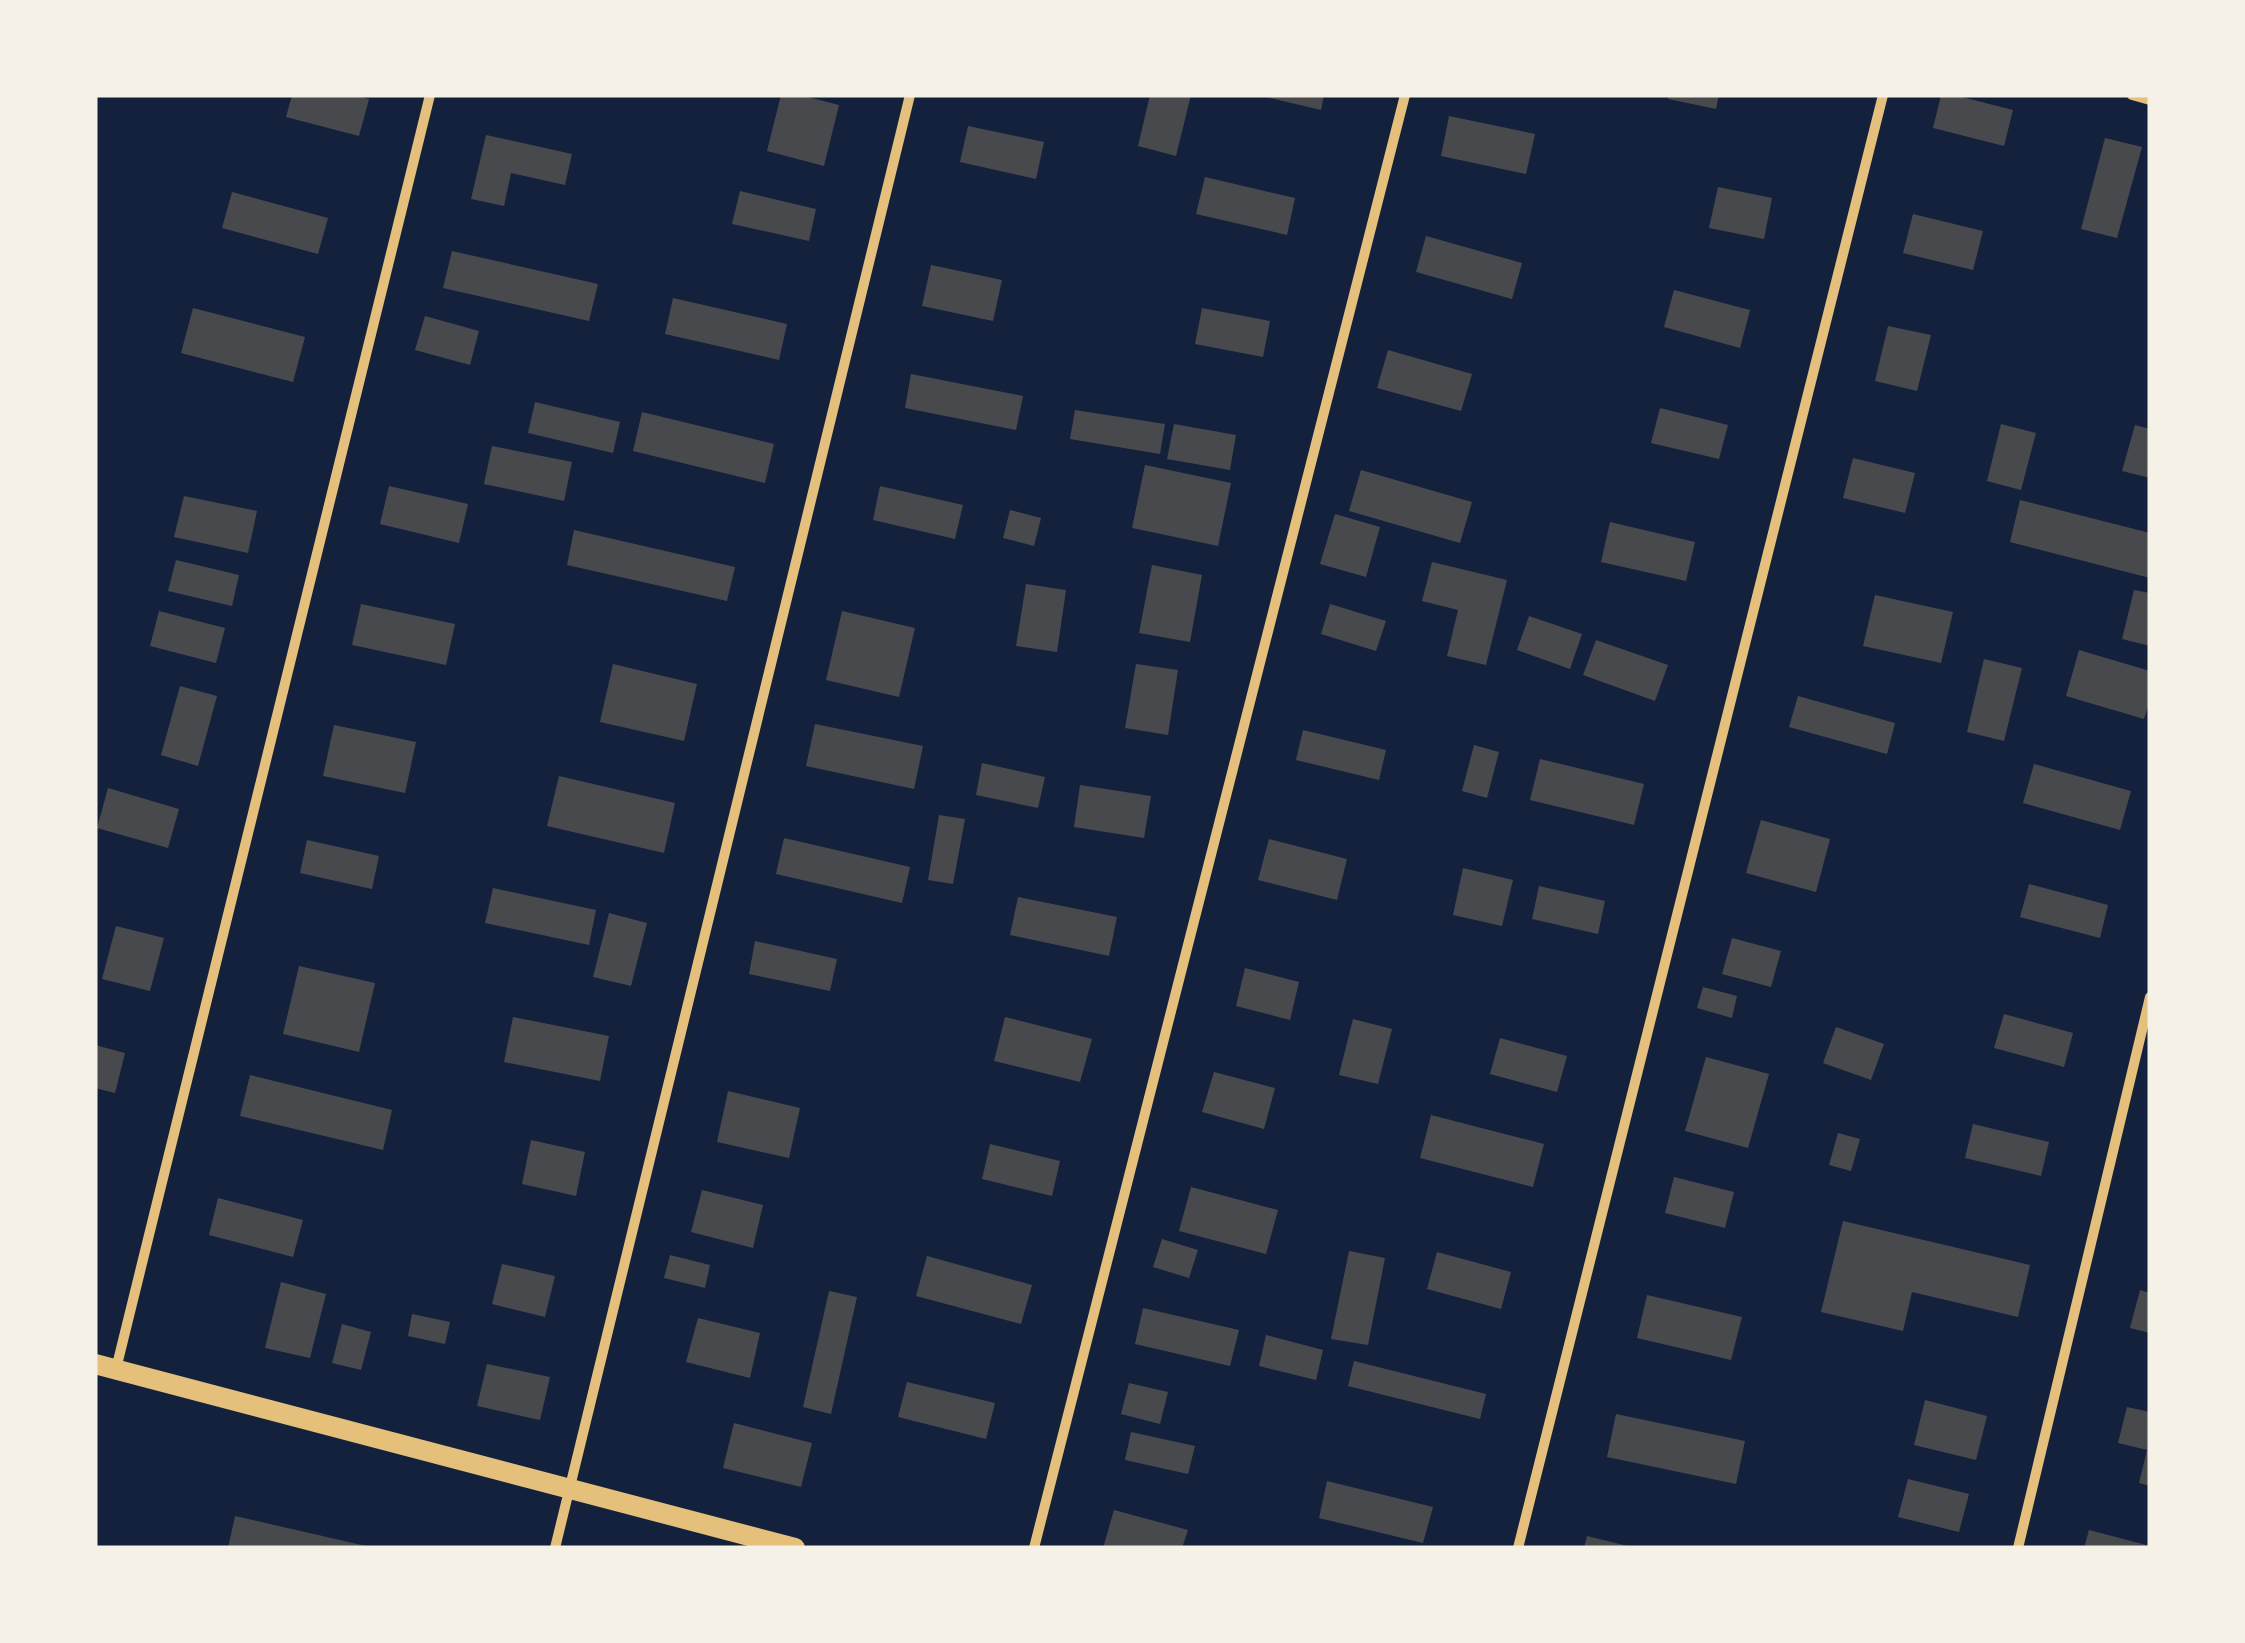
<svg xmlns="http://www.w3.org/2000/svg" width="2245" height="1643" viewBox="0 0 2245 1643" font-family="'Roboto Condensed',sans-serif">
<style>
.building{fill:#48494c}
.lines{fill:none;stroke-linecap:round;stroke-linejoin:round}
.minor{stroke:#e5c07b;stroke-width:10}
.secondary{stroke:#e5c07b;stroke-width:20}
</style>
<rect width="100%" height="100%" fill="#14213d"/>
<!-- building -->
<path class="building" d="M292 95H353L369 99 359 136 286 117Z
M781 95H800L839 105 824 166 767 151Z
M1150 95H1191L1176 156 1138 146Z
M1257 95H1324L1321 110Z
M1669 95H1719L1716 109 1668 99Z
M1941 95H1954L2013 110 2004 146 1933 128Z
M1449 116 1535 134 1526 174 1441 156Z
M968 126 1044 142 1036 179 960 162Z
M486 135 572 154 565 185 511 173 504 206 471 199Z
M2105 138 2142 147 2117 238 2081 229Z
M1205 177 1295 198 1287 235 1196 214Z
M1718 187 1772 198 1764 239 1709 228Z
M740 191 816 209 809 241 732 224Z
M232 192 328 218 318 254 222 228Z
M1913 214 1983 231 1973 270 1903 253Z
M1426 236 1522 263 1512 299 1416 272Z
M452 251 598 284 589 321 443 288Z
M931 265 1002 280 993 321 922 306Z
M1674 290 1750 310 1740 348 1664 327Z
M673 298 787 324 779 360 665 334Z
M193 308 305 337 293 382 181 353Z
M1202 308 1270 321 1263 357 1195 344Z
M425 316 479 331 470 365 415 350Z
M1888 326 1931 335 1917 391 1875 381Z
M1388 350 1472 374 1461 411 1377 388Z
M911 374 1023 396 1016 430 905 408Z
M535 402 620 422 613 453 528 433Z
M1660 408 1728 425 1719 459 1651 443Z
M1075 410 1165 424 1160 454 1070 439Z
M642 412 774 444 765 483 633 451Z
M1174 424 1236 435 1230 470 1167 459Z
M2001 424 2036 433 2021 490 1987 481Z
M2135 425 2150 429V478L2122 471Z
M492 446 572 462 564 501 484 484Z
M1853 458 1915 473 1905 513 1843 498Z
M1145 465 1231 483 1218 546 1132 528Z
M1361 470 1472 502 1460 543 1349 511Z
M389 486 468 504 459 543 380 524Z
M880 486 963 505 955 539 873 520Z
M184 496 257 511 248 553 174 537Z
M2020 500 2150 533V578L2010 542Z
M1010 510 1041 518 1034 546 1003 538Z
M1335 514 1380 527 1366 577 1320 564Z
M1610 522 1695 542 1686 581 1601 562Z
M574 530 735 567 727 601 567 565Z
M176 560 239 575 232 606 168 591Z
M1432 562 1507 580 1486 665 1447 656 1458 610 1422 601Z
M1152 565 1202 575 1190 642 1139 633Z
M1026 584 1066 590 1057 652 1016 646Z
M2134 590 2150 593V646L2122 639Z
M1875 595 1953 612 1941 663 1863 646Z
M361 604 455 624 446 665 352 645Z
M1330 604 1386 621 1376 651 1321 634Z
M159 611 225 628 216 663 150 646Z
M842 611 915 628 899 697 826 680Z
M1529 616 1582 634 1570 669 1517 650Z
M1596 640 1668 665 1655 701 1583 675Z
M2079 650 2150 671V701L2144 719 2066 696Z
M1984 659 2022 668 2004 741 1967 732Z
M613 664 697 684 684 741 600 722Z
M1136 664 1178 670 1168 735 1125 728Z
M180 686 217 696 198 766 161 755Z
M1798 696 1895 723 1887 754 1789 727Z
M815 724 923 746 914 789 806 766Z
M334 725 416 742 405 793 323 776Z
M1303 730 1386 750 1379 780 1296 760Z
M1474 745 1499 752 1487 798 1462 791Z
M1540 759 1644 784 1634 825 1530 800Z
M982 763 1045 777 1038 808 976 795Z
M2034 764 2131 791 2120 830 2023 803Z
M559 776 675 803 664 853 547 826Z
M1080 785 1151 796 1144 838 1074 827Z
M108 788 179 809 168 848 97 828Z
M939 815 965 819 953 884 928 880Z
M1761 820 1830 839 1816 892 1746 873Z
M784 838 910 867 902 903 776 874Z
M1269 839 1347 859 1337 900 1258 880Z
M307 840 379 856 372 889 300 873Z
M1463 868 1513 880 1502 926 1453 915Z
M2029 884 2108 905 2100 938 2020 917Z
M1539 886 1605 901 1598 934 1532 919Z
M493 888 596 910 589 945 485 923Z
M1018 897 1117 917 1109 956 1010 935Z
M609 913 647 923 631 986 593 977Z
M116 926 164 938 150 991 102 979Z
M1732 938 1781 951 1771 987 1722 974Z
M755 941 837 959 830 991 749 974Z
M299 966 375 983 359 1052 283 1034Z
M1245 968 1299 982 1290 1020 1236 1006Z
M1703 987 1737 996 1732 1018 1697 1008Z
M2004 1014 2073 1033 2064 1067 1994 1048Z
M513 1017 609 1036 600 1081 504 1062Z
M1005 1017 1092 1039 1080 1082 994 1061Z
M1353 1019 1392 1029 1378 1084 1339 1075Z
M1836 1027 1884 1044 1871 1080 1823 1063Z
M1500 1038 1567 1056 1557 1092 1490 1074Z
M95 1045 125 1053 115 1093 95 1088Z
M1706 1057 1769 1074 1748 1148 1685 1131Z
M1214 1072 1275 1088 1264 1129 1202 1112Z
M250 1075 392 1110 383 1150 240 1116Z
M728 1091 800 1108 789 1158 717 1142Z
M1431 1115 1544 1144 1533 1187 1420 1158Z
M1973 1124 2049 1142 2041 1176 1965 1158Z
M1838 1133 1860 1139 1851 1171 1829 1165Z
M531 1140 585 1152 576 1196 522 1184Z
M990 1144 1060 1161 1052 1196 982 1179Z
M1674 1177 1734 1192 1725 1228 1665 1213Z
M1191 1187 1278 1210 1266 1254 1179 1231Z
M702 1190 763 1205 753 1248 691 1232Z
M218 1198 303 1220 293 1257 209 1235Z
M1843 1221 2030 1265 2018 1317 1912 1292 1903 1331 1821 1312Z
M1162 1239 1198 1250 1189 1278 1153 1267Z
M1349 1251 1385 1258 1368 1345 1331 1339Z
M1437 1252 1511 1272 1501 1309 1427 1289Z
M670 1255 710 1265 705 1288 664 1278Z
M927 1256 1032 1285 1021 1324 916 1296Z
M502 1264 555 1276 545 1317 492 1304Z
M281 1282 326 1294 310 1358 265 1348Z
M2140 1290 2150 1293V1333L2130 1328Z
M829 1291 857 1297 831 1414 803 1407Z
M1647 1295 1742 1317 1731 1360 1637 1338Z
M1143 1308 1239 1330 1230 1366 1135 1344Z
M412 1314 450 1322 445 1344 408 1336Z
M698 1318 760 1333 750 1378 686 1362Z
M342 1324 371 1332 361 1370 332 1363Z
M1266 1335 1323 1350 1316 1380 1259 1366Z
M1354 1361 1486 1394 1480 1419 1348 1386Z
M487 1364 550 1377 540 1420 477 1406Z
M907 1382 995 1403 986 1439 898 1417Z
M1129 1383 1168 1392 1160 1424 1121 1414Z
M1925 1400 1987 1416 1976 1460 1914 1445Z
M2127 1407 2150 1412V1486L2139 1483 2147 1450 2118 1443Z
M1616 1414 1745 1441 1736 1484 1607 1457Z
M734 1423 812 1443 801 1487 723 1468Z
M1131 1432 1195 1446 1188 1474 1125 1460Z
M1908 1479 1969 1494 1959 1532 1898 1517Z
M1327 1481 1433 1507 1423 1543 1319 1518Z
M1114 1510 1188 1530 1182 1548H1103Z
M235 1516 366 1546 365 1548H228Z
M2089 1530 2150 1546V1548H2084Z
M1587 1536 1632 1547V1548H1584Z"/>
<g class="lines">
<!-- minor -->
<path class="minor" d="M2132 95 2150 100
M116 1369 430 95
M555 1548 910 95
M1034 1548 1405 95
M1518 1548 1883 95
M2018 1548 2150 997"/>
<!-- secondary -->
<path class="secondary" d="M95 1364 795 1548"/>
</g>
<!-- border -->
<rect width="2245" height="1643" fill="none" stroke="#f6f1e7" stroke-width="195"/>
</svg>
